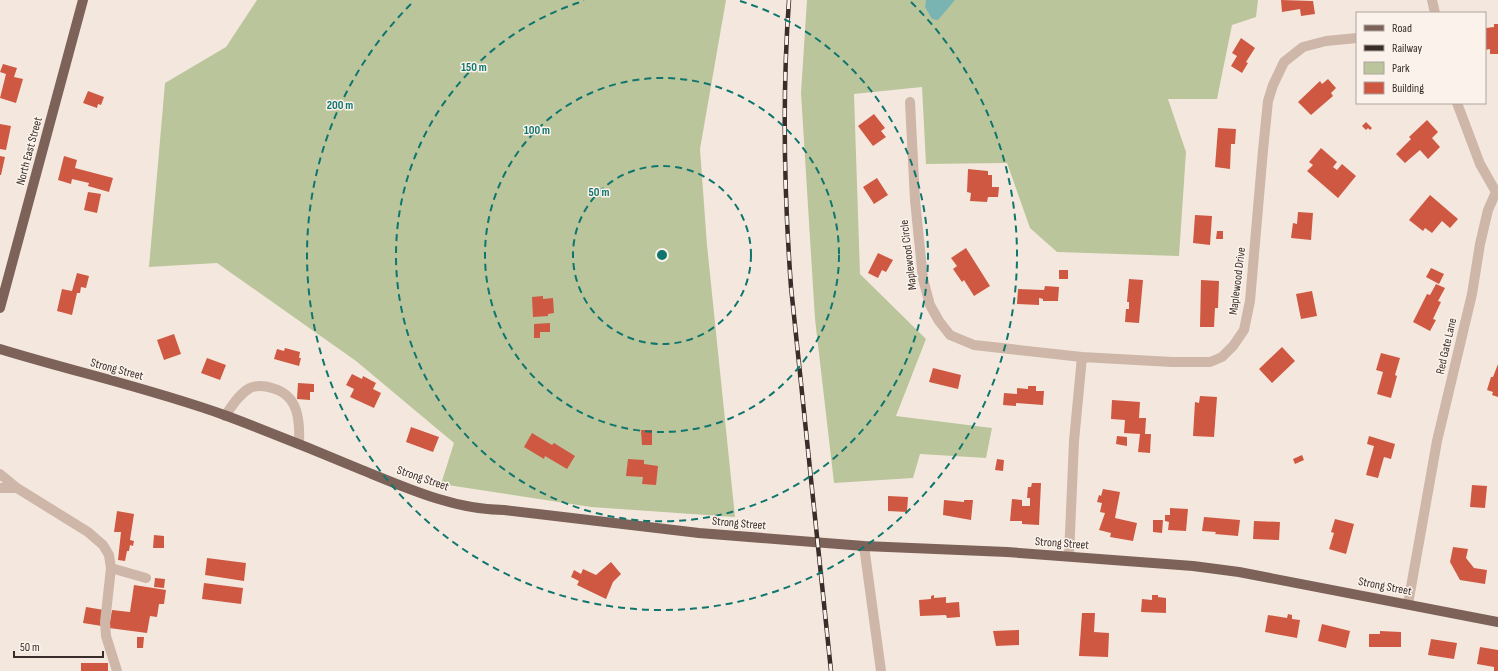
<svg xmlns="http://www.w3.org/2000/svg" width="1498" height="671" viewBox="0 0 1498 671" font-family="'Sofia Sans Condensed',sans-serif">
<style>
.green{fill:#bbc59c}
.water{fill:#7ab4b2}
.building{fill:#cf5842}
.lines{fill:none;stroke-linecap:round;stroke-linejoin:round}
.minor{stroke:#ceb6a8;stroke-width:10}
.major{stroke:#7d6259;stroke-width:10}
.rail-casing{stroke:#3a2d29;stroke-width:4.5}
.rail{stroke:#fbf3eb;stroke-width:3;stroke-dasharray:9;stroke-linecap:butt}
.ring{fill:none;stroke:#0f766e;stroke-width:2;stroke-dasharray:7 5}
.labels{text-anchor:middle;stroke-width:3;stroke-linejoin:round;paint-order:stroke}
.street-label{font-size:12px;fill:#3a2d29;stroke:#fbf3eb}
.centre{fill:#0f766e;stroke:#fbf3eb;stroke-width:2}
.ring-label{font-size:12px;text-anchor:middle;font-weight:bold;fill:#0f766e;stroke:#fbf3eb;stroke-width:3;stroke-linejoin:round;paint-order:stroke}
</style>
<rect width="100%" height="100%" fill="#f4e8de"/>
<!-- green -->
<path class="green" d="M257 0H726L700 149 707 245 735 517 591 507 441 484 454 443 356 361 217 263 149 267 165 83 226 47Z
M807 0H1258L1256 17 1232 25 1217 99H1168L1186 152 1179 256 1057 252 1030 228 1007 163 926 164 922 87 854 94 860 274 926 339 896 416 992 428 986 458 920 454 913 478 834 483 815 319 801 93Z"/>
<!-- water -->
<path class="water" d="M926 0H955L938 20 932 19 925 7Z"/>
<!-- building -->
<path class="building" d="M1281 0 1313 1 1315 14 1301 16 1300 9 1282 12Z
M1494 24H1498V54H1490V49L1485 50V33H1486V28L1494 27Z
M1241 38 1255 48 1246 62 1248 63 1242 73 1231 66 1237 56 1232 53Z
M3 64 17 68 14 77 23 79 16 103 0 98 6 74 0 72Z
M1328 79 1336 88 1331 93 1333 96 1311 115 1298 102 1320 81 1322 84Z
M88 91 104 97 101 105 98 104 97 108 83 103Z
M874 114 885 128 881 131 886 137 873 146 858 126Z
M1427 120 1438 132 1432 138 1440 147 1428 159 1420 150 1405 163 1396 154 1411 139 1409 137Z
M1366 122 1372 128 1370 130 1368 128 1366 130 1362 126Z
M0 124 11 126 6 150 0 149Z
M1218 128 1236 129 1235 144H1231L1230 169 1215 167Z
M1321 148 1337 162 1333 167 1337 170 1342 164 1356 176 1338 198 1307 171 1313 165 1309 162Z
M0 156 5 157 1 175H0Z
M64 156 77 160 75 168 113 178 109 192 88 186 89 183 72 179 71 184 58 180Z
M968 169 988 171V175H992V187H999L998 197H988L987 202 970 201 971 193 967 192Z
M877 178 888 195 874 204 863 187Z
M88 192 101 194 97 213 84 210Z
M1430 195 1458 219 1450 228 1442 221 1432 233 1425 228 1423 231 1409 220Z
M1298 212 1313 213 1311 240 1291 238 1293 223 1297 224Z
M1195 215 1212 216 1210 245 1193 243Z
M1217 231H1223V239H1216Z
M966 248 990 286 974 296 964 280 962 282 953 269 957 266 951 258Z
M878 253 893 260 886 272 882 270 878 278 868 273Z
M1431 268 1444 274 1439 284 1426 277Z
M1059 270H1068V279H1059Z
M77 273 89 276 86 288 81 287 80 293H77L72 315 57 311 62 289 72 291Z
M1129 279 1143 280 1139 323 1125 322 1126 309H1129V302H1127Z
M1201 280 1219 281 1218 308H1215L1214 327H1200Z
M1436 284 1445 288 1438 301 1441 302 1433 319 1436 320 1430 331 1413 322 1427 294 1430 295Z
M1045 286 1059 287 1058 301H1043V299L1039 298V305L1017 304 1018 289 1044 290Z
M1312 291 1317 316 1301 319 1296 294Z
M543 296V299L553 298 554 313 548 314V316L533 317 532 297Z
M550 323V332H540V338H534V324Z
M174 334 181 354 164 360 157 340Z
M1282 347 1295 361 1272 383 1259 369Z
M285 348 300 352 299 358H301L299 366 274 359 277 349 284 351Z
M1381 353 1400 358 1395 375 1397 376 1391 398 1377 394 1383 372 1376 370Z
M207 358 226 365 220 380 201 373Z
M1498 364V397L1492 395 1493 392 1487 390 1491 377H1493Z
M933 368 961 375 958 389 929 382Z
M352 374 362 379 363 376 376 383 373 389 381 393 374 408 350 397 354 389 346 385Z
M298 383 314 384V392H310V400L297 399Z
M1028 386H1036V391H1044L1043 405 1016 403V406L1003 405 1004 393 1017 394V388L1028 389Z
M1200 396 1217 397 1214 437 1193 436 1195 402 1199 403Z
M1112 400 1140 402 1139 418H1146L1145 434H1151L1150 453 1138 452 1140 434 1124 433 1125 420 1111 419Z
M411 427 439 437 433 452 406 442Z
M641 430H652V445H642Z
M532 433 552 445 554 443 575 456 567 469 545 456 544 459 524 447Z
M1117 436 1127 437V446L1116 444Z
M1369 436 1395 444 1391 459 1384 457 1378 478 1366 475 1374 446 1367 444Z
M1302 455 1304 460 1295 464 1293 459Z
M628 459 644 460V464L658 466 656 485 642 484 643 477 626 476Z
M997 459 1004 460 1003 471 995 470Z
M1032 483H1041L1039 525 1022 524V521H1010L1012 499 1022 500V506H1030V498H1027L1028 487H1031Z
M1472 485 1487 486 1485 508 1470 507Z
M1103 489 1120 492 1115 518 1137 523 1133 541 1110 537 1111 533 1099 530 1105 513 1100 512 1102 503 1097 502 1099 495 1101 496Z
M888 496 908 497 907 512 888 511Z
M944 500 964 502V500H973L971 520 943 515Z
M1170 508 1188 509 1186 531 1168 530 1169 522 1165 521V515H1170Z
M117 511 134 514 130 540 134 541 133 546 130 545 129 551H127L125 561 118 560 121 532H114Z
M1204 517 1240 520 1238 536 1215 534 1216 532 1202 531Z
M1335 519 1354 524 1346 554 1329 549 1334 533 1331 532Z
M1153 520H1163L1162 533 1153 532Z
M1254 521 1280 522 1279 540 1253 539Z
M154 535 164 536V548H153Z
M1453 547 1468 549 1466 558 1474 568 1487 570 1485 584 1460 580 1450 562Z
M207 558 246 563 244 581 205 575Z
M611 562 621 574 613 582 606 599 577 585 579 581 571 577 574 570 581 574 583 569 596 575Z
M155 578 165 579 164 588 154 587Z
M204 583 243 588 241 604 202 599Z
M134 585 166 590 164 604H159L157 617 150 616 147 633 109 628 112 610 130 612Z
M934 595V598L946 597V603L959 602 960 617 947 618 946 615 920 616 919 600 931 599V596Z
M1152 595H1158V597L1166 598V613L1141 612 1142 599 1152 600Z
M86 607 104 610 102 626 83 623Z
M1082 613H1095L1094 632 1109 633 1108 657 1079 656Z
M1288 614 1292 615V619L1300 620 1297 638 1265 632 1268 615 1287 618Z
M1322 624 1350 631 1346 648 1318 641Z
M1019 630V645L996 646 993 631Z
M1380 631 1401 632V647H1369V634H1380Z
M137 637H144L143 648H137Z
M1431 639 1457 643 1454 659 1428 655Z
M1480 647 1498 650V671H1494V667L1477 664Z
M81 663H108V671H81Z"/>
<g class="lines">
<!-- minor -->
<path class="minor" d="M1432 0 1435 13
M910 102 915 200 923 279 930 305 939 321 950 335 974 345 1082 357
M225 416C232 406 239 394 250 388 257 385 266 386 272 388 299 395 300 421 299 444
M0 474 17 488 88 532 103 545 109 555 111 568 105 622 106 636 117 671
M0 488H17
M864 546 881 671
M1069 556 1074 441 1082 357 1172 362H1210L1222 357 1233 346 1244 330 1250 301 1263 150 1268 101 1273 85 1284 62 1303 47 1326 41 1357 38
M111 568 146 578
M1408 604 1437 441 1472 294 1480 244 1488 210 1496 192 1480 164 1457 103"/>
<!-- major -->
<path class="major" d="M0 308 83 0
M0 349C75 372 153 389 227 416 272 433 317 451 362 470 406 488 455 510 504 510L699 533 864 546 1007 552 1193 566 1239 572 1498 622"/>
<defs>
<path id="rail" d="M789 0C782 96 784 191 791 287L831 671"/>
</defs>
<!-- rail casing -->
<use href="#rail" class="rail-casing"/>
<!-- rail -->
<use href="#rail" class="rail"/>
</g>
<!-- distance rings -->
<g class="ring">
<circle cx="662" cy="255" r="89"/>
<circle cx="662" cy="255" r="177"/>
<path d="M740 1A266 266 0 1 1 584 1"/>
<path d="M911 2A355 355 0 1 1 413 2"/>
</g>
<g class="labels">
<!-- street labels -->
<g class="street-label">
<text transform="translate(29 151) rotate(-75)" y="4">North East Street</text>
<text transform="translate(908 255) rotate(-97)" y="4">Maplewood Circle</text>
<text transform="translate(1237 281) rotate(-83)" y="4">Maplewood Drive</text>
<text transform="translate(1446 346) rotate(-77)" y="4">Red Gate Lane</text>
<text transform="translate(117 369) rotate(15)" y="4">Strong Street</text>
<text transform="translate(423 478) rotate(19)" y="4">Strong Street</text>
<text transform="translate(739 523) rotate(5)" y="4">Strong Street</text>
<text transform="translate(1062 543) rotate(4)" y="4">Strong Street</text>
<text transform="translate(1385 586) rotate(11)" y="4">Strong Street</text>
</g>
</g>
<circle cx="662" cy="255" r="6" class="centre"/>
<g class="ring-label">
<text x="474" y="71">150 m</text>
<text x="340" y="109">200 m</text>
<text x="537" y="134">100 m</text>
<text x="599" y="196">50 m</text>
</g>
<!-- legend -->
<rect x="1356" y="12" width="130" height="92" fill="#fbf3eb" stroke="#aea49d"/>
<rect x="1364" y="25" width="20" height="6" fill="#7d6259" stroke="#aea49d"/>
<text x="1392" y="32" font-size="12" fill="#3a2d29">Road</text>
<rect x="1364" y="45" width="20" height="6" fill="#3a2d29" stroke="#aea49d"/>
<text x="1392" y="52" font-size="12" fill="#3a2d29">Railway</text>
<rect x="1364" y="62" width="20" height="12" fill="#bbc59c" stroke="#aea49d"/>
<text x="1392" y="72" font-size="12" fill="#3a2d29">Park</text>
<rect x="1364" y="82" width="20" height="12" fill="#cf5842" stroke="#aea49d"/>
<text x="1392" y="92" font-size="12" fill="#3a2d29">Building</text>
<!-- scale -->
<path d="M14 651v6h89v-6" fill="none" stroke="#3a2d29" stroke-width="2"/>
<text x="20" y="651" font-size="12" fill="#3a2d29" stroke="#fbf3eb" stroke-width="3" paint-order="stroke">50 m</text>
</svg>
